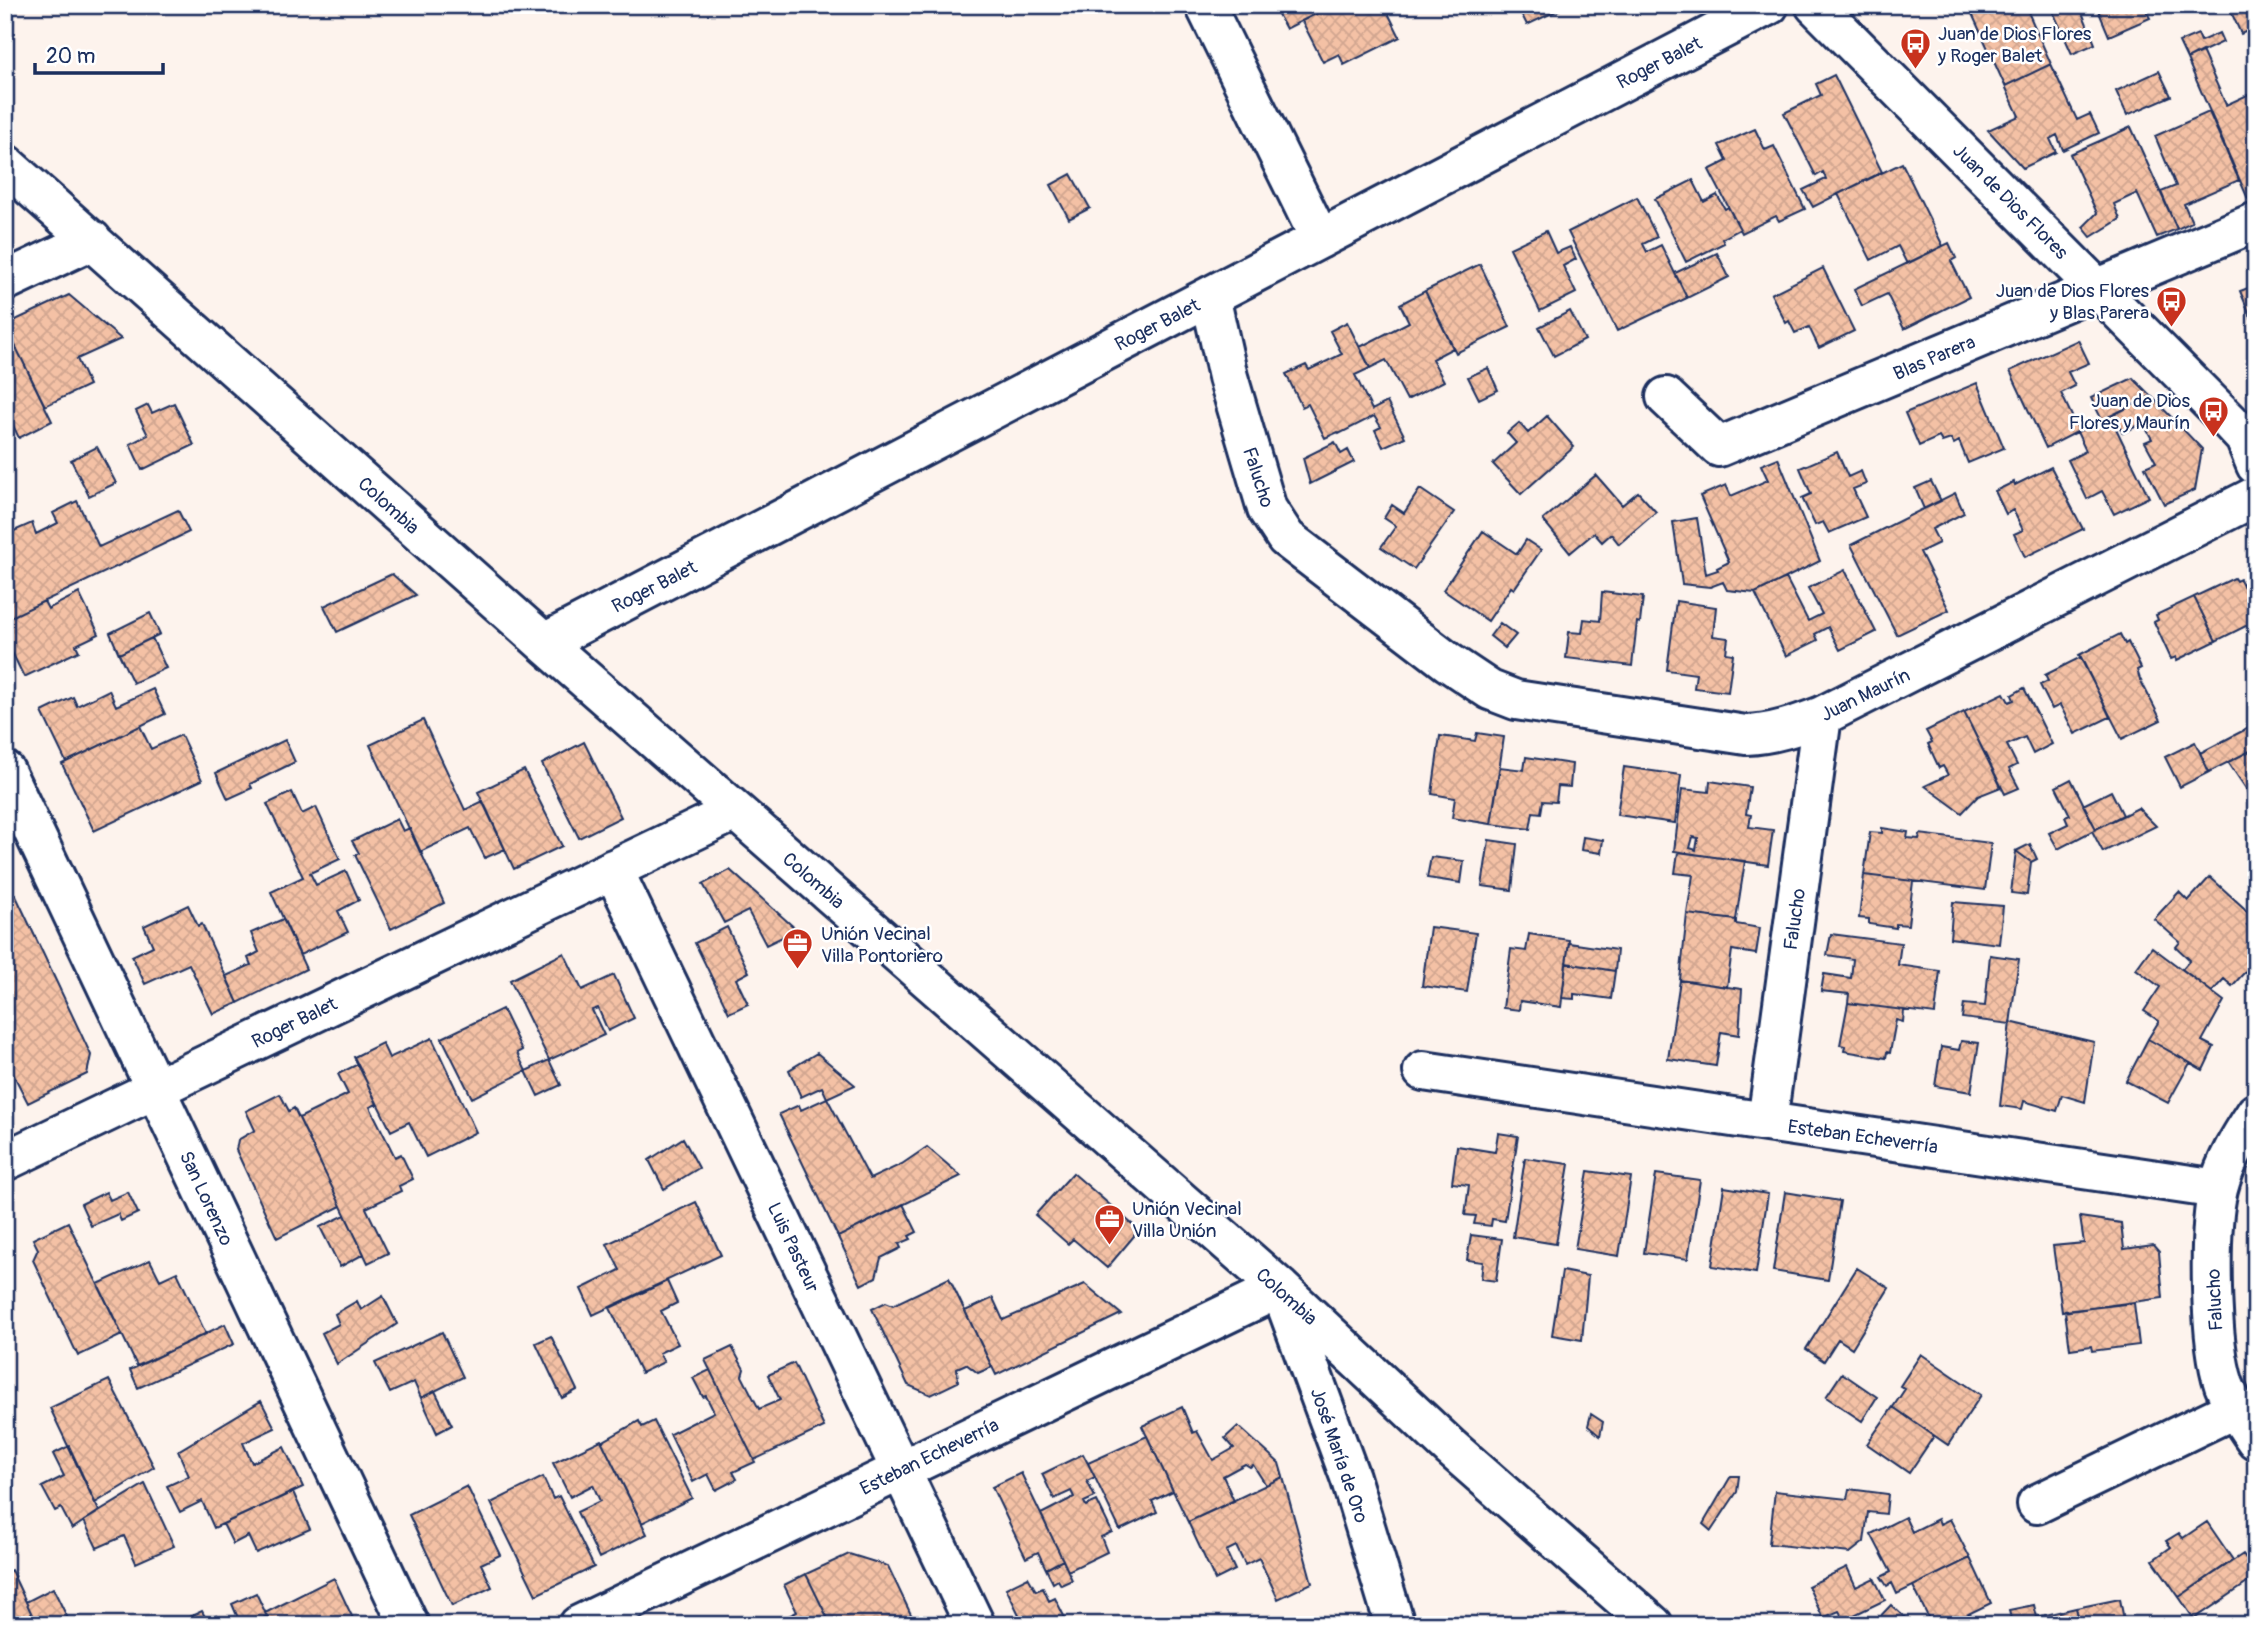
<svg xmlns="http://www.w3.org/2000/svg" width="2261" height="1630" viewBox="0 0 2261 1630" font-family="Pangolin,sans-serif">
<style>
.building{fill:url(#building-cross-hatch);stroke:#1b2f5e;stroke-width:2;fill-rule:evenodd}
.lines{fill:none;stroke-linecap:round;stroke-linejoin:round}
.street-casing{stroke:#1b2f5e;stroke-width:44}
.street{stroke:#fff;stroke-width:38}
.labels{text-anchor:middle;stroke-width:5;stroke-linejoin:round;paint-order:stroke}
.poi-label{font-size:19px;fill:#1b2f5e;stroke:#fff;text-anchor:start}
.street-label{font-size:19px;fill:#1b2f5e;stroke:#fff}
</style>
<defs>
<pattern id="building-cross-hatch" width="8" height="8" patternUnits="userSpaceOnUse" patternTransform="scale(1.75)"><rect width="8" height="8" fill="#f4c1a5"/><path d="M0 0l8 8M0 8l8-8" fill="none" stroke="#d1a690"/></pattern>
</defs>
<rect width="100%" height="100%" fill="#fdf3ed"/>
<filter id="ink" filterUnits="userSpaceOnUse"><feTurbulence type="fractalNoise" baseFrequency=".0143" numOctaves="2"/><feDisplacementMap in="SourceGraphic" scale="14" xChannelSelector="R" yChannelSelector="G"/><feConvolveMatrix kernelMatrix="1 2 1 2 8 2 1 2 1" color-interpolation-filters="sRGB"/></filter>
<g filter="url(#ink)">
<!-- building -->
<path class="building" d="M1273 5H1333L1286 29Z
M1333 5H1384L1400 37 1344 65 1339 54 1323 62 1302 21Z
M1517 5H1569L1527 25Z
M1968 5H2025L2051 64 2005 86Z
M2050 5H2079L2095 44 2072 54Z
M2096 5H2143L2150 18 2109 36Z
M2228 5H2247L2256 27 2241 34Z
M2247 5H2256V25Z
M2219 33 2223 42 2187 59 2179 42 2198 34 2201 41Z
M2202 51 2226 105 2256 91V196L2248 199 2187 59Z
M2051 64 2077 120 2090 114 2099 133 2063 150 2057 135 2050 139 2056 152 2023 168 1988 130 2019 116 2005 86Z
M2159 71 2171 96 2127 115 2116 91Z
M1834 75 1882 172 1813 207 1803 190 1826 179 1823 172 1816 176 1784 113 1821 95 1816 84Z
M2209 112 2239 180 2184 204 2192 222 2177 229 2161 192 2176 186 2155 136Z
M2131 127 2177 229 2157 237 2137 193 2114 204 2120 219 2091 237 2083 227 2097 213 2070 154Z
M1755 129 1765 150 1774 146 1805 209 1779 221 1776 216 1742 233 1709 170 1727 161 1719 145Z
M1902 163 1943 246 1907 264 1898 246 1871 260 1838 194Z
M1071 174 1090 208 1069 219 1051 185Z
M1693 180 1704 202 1717 195 1725 209 1728 207 1740 229 1722 239 1724 243 1686 262 1655 199Z
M1637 197 1657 237 1643 244 1647 252 1661 245 1687 298 1617 331 1568 232Z
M1546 231 1556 253 1570 247 1576 259 1563 266 1576 293 1540 311 1510 248Z
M1949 243 1956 258 1951 261 1969 297 1904 329 1887 294 1862 306 1854 289Z
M1717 253 1729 277 1687 298 1675 273Z
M1480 264 1510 327 1456 353 1425 291Z
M1823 268 1854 331 1819 348 1809 327 1795 333 1789 321 1786 323 1771 294Z
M2256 285V329L2240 291Z
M1425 291 1453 348 1432 359 1444 381 1407 400 1386 360 1370 368 1360 347 1409 322 1400 304Z
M69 295 121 339 77 359 89 385 45 406 5 325Z
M1570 311 1585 340 1554 356 1539 327Z
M1347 322 1370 368 1355 375 1372 410 1387 402 1405 437 1383 447 1375 430 1381 427 1374 416 1339 434 1338 432 1325 438 1308 404 1302 407 1286 374 1306 365 1309 370 1342 354 1330 331Z
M11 337 52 421 19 438 5 409V340Z
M2078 340 2089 363 2068 372 2075 386 2061 393 2079 431 2046 448 2010 371Z
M1488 368 1498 390 1479 399 1468 377Z
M2133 378 2151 396 2102 420 2091 398Z
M1977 383 2004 448 1968 463 1959 441 1954 444 1951 439 1942 442 1939 437 1919 446 1905 413Z
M2151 396 2202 449 2195 490 2164 504 2145 467 2156 462 2145 442 2152 439 2143 423 2123 433 2113 415Z
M174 403 194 445 142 470 130 444 148 435 136 411 148 405 152 413Z
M1547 416 1574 447 1521 494 1493 464 1516 443 1507 433 1519 423 1528 433Z
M2110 416 2149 497 2114 514 2102 491 2087 499 2068 460 2086 451 2077 432Z
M1335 442 1341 454 1348 450 1354 462 1310 484 1303 458Z
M97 447 116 483 89 496 71 460Z
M1837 452 1848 477 1861 471 1866 484 1853 489 1866 517 1829 533 1823 522 1815 525 1802 498 1811 494 1800 468Z
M1778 458 1820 561 1755 593 1727 590 1723 582 1710 587 1682 584 1673 522 1697 518 1706 574 1718 570 1717 568 1729 562 1700 496 1726 485 1731 496 1768 480 1761 465Z
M2051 467 2083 529 2025 557 2014 534 2023 530 2013 510 2006 514 1995 491 2014 482 2015 485Z
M1596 475 1622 505 1638 492 1656 512 1619 544 1611 534 1602 542 1594 533 1570 553 1543 520Z
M1931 481 1941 501 1924 509 1915 488Z
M1420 489 1454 512 1414 569 1381 547 1396 526 1384 518 1392 505 1404 513Z
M1955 493 1964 513 1932 529 1939 543 1920 552 1949 610 1897 635 1851 545Z
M77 501 99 547 178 510 189 532 5 620V535L32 523 36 534 58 523 53 513Z
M1483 531 1517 554 1526 540 1541 550 1514 589 1511 587 1488 621 1443 590Z
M1845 570 1876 632 1840 650 1828 627 1815 634 1818 640 1786 656 1755 593 1786 578 1808 621 1822 614 1808 588Z
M392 574 416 595 337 632 324 606Z
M2234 578 2236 581 2240 579 2256 612 2254 616 2256 621 2216 641 2194 597Z
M1602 592 1643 597 1640 623 1637 622 1632 666 1566 658 1569 632 1582 633 1584 619 1600 621Z
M79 593 99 634 76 645 79 651 24 677 5 638V620L44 601 48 609Z
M2194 597 2216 641 2177 660 2176 657 2171 659 2154 622 2158 620 2156 615Z
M1676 601 1716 607 1713 636 1728 638 1726 653 1733 654 1728 692 1694 688 1696 674 1667 670Z
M150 613 160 634 119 654 110 633Z
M1500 623 1516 635 1505 648 1490 636Z
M2120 634 2125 644 2128 642 2141 668 2137 670 2140 679 2161 720 2122 739 2079 655Z
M152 638 166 668 133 683 119 654Z
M2081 657 2110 717 2075 734 2060 705 2052 709 2040 685 2048 681 2045 675Z
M2024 688 2052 744 2033 754 2025 737 2007 745 2017 765 2009 769 2019 788 2005 794 1964 712 2004 693 2009 702 2014 700 2012 695Z
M153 689 165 714 66 762 42 712 73 697 77 706 109 690 116 706Z
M1964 712 2001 787 1978 796 1962 813 1925 786 1948 775 1943 766 1939 768 1928 744 1932 742 1926 731Z
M423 720 465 810 483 801 505 849 485 858 470 828 420 852 370 745Z
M2256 724V748L2209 772 2200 753Z
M140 726 151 749 181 735 202 780 94 831 62 764Z
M1477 733 1504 737 1491 824 1452 818 1455 798 1432 794 1440 736 1475 741Z
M285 740 295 762 250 784 252 788 228 799 216 773Z
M584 742 621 817 579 838 542 764Z
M2195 742 2209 772 2180 787 2165 757Z
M2256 748V798L2253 799 2228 762Z
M1526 757 1572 764 1570 787 1558 786 1556 802 1543 801 1541 813 1533 812 1530 829 1491 824 1500 767 1524 770Z
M1624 767 1681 775 1675 823 1617 815Z
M524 770 562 846 514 869 478 792Z
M2071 779 2096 829 2058 849 2049 833 2068 824 2065 817 2070 815 2056 787Z
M1710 781 1750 787 1746 814 1751 815 1749 827 1773 830 1768 865 1674 851 1682 789 1709 792ZM1693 837 1698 838 1696 850 1690 848Z
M2111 791 2123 815 2096 829 2083 805Z
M292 792 302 814 316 807 340 859 310 873 316 885 346 871 359 900 338 911 348 932 300 955 271 892 303 877 267 804Z
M2138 808 2156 826 2103 852 2092 831Z
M397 819 403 831 410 828 444 903 391 929 355 855 359 853 352 841Z
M1882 828 1908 832 1907 838 1919 839 1920 834 1991 843 1985 890 1864 875 1870 832 1882 833Z
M1583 837 1603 840 1601 853 1581 850Z
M1489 840 1517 844 1512 890 1482 886Z
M2030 844 2037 859 2031 862 2016 851Z
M2016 851 2031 862 2027 895 2011 893Z
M1678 852 1745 861 1736 920 1687 914 1693 875 1675 873Z
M1431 857 1464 861 1461 883 1427 878Z
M730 870 797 930 766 945 748 911 724 923 703 884Z
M1864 875 1913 881 1908 925 1896 924V928L1869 924V919L1859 918Z
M2210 877 2244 908 2254 921 2247 925 2256 933V944L2252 948 2256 951V960L2232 986 2224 979 2212 992 2182 969 2190 960 2176 947 2180 942 2154 919 2179 892 2188 901Z
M15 894 91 1055 87 1074 28 1103 5 1058V899Z
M1953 902 2003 906 1999 944 1950 938Z
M188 905 198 926 202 924 238 1003 213 1014 189 964 145 984 132 956 153 946 144 926Z
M1687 914 1736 920V924L1760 928 1756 954 1732 950 1727 987 1680 980Z
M283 919 306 969 238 1003 226 976 251 965 248 958 259 952 251 933Z
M727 927 749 972 736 979 748 1004 729 1013 695 943Z
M1430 927 1476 933 1467 992 1422 986Z
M1529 934 1569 940 1561 1007 1520 1001 1519 1010 1503 1008 1511 949 1526 951Z
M1831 934 1901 943 1898 965 1940 971 1935 1014 1848 1003 1849 994 1821 991 1824 974 1851 978 1853 959 1827 955Z
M1569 943 1617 950 1615 971 1566 963Z
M2152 947 2224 1001 2202 1041 2214 1047 2203 1070 2148 1039 2159 1021 2144 1011 2160 987 2136 969Z
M564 953 582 990 614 975 634 1018 608 1031 598 1008 592 1010 604 1035 549 1060 510 980Z
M1990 955 2019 959 2010 1024 1962 1018 1964 1004 1985 1006Z
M1566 963 1615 971 1611 999 1574 994V999L1562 998Z
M1680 980 1742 989 1739 1035 1721 1032 1716 1066 1668 1059Z
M1848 1003 1904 1010 1903 1022 1896 1020 1890 1053 1887 1052 1886 1058 1844 1051 1845 1046 1840 1045Z
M502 1009 522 1050 517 1053 526 1071 472 1098 442 1038Z
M2010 1022 2094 1042 2085 1102 2062 1095 2057 1111 2024 1101 2022 1109 2000 1106Z
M432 1038 476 1132 426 1157 409 1122 391 1131 354 1057 382 1043 389 1058Z
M2148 1039 2190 1063 2168 1103 2126 1081Z
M1961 1041 1979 1043 1971 1092 1935 1086 1941 1047 1959 1050Z
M817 1053 855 1085 827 1098 822 1087 801 1097 789 1070Z
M549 1060 561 1085 538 1096 526 1071Z
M358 1064 377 1104 370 1107 395 1157 401 1154 413 1179 399 1186 401 1191 366 1208 388 1253 368 1263 299 1118 348 1094 338 1074Z
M280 1094 289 1111 294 1108 341 1206 277 1238 236 1150 238 1140 255 1130 246 1111Z
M827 1098 870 1179 902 1164 927 1147 961 1176 838 1237 779 1114 799 1105 801 1110Z
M1498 1133 1518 1136 1505 1221 1492 1219 1491 1226 1474 1224 1476 1216 1465 1215 1469 1185 1452 1183 1457 1146 1495 1152Z
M683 1138 699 1168 664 1189 649 1160Z
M1525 1158 1569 1164 1556 1244 1513 1237Z
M1588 1171 1631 1177 1619 1256 1575 1249Z
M1073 1173 1139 1230 1107 1268 1073 1239 1068 1244 1035 1215Z
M1656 1174 1700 1180 1688 1259 1644 1253Z
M1724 1187 1768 1194 1756 1273 1712 1266Z
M106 1192 110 1200 128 1192 138 1213 121 1221 118 1214 91 1226 81 1204Z
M1785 1192 1840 1201 1828 1280 1773 1271Z
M696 1202 721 1255 593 1315 581 1289 620 1270 607 1244Z
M903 1204 917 1232 909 1236 911 1239 899 1244 901 1248 881 1258 876 1277 861 1285 838 1237Z
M345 1215 364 1254 340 1267 320 1227Z
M2080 1217 2121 1223 2124 1249 2153 1245 2159 1252 2163 1298 2062 1312 2053 1246 2084 1243Z
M68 1222 122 1335 78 1356 33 1260 38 1249 33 1239Z
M1471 1235 1502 1239 1496 1281 1481 1279 1483 1262 1467 1260Z
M150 1260 160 1280 177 1272 206 1334 137 1366 98 1284Z
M1857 1268 1889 1288 1852 1348 1838 1339 1824 1361 1806 1349Z
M1562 1271 1588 1276 1582 1340 1552 1335Z
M949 1278 992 1367 978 1373 966 1364 957 1368 958 1382 931 1395 908 1385 872 1309 886 1302 893 1305Z
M667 1281 677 1303 661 1311 678 1344 659 1353 664 1362 641 1373 610 1308Z
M1085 1284 1121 1314 996 1375 965 1311 993 1298 1003 1320Z
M383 1296 397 1324 337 1364 322 1333 339 1324 335 1314 357 1301 361 1310Z
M2134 1303 2139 1345 2092 1351 2091 1346 2070 1349 2065 1311Z
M5 1312 14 1330 5 1334Z
M225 1324 234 1344 138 1388 130 1370Z
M442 1332 463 1377 421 1398 414 1382 390 1393 375 1363Z
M551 1336 577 1390 562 1398 536 1343Z
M732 1347 744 1369 742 1376 759 1409 780 1400 768 1375 794 1363 824 1427 754 1460 705 1360Z
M1921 1354 1981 1395 1948 1445 1893 1407 1905 1389 1900 1386Z
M710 1370 755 1462 733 1472 737 1479 716 1490 708 1474 693 1482 670 1434 714 1412 706 1396 703 1397 693 1378Z
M1842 1373 1877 1397 1862 1421 1826 1397Z
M109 1380 154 1467 95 1503 50 1408Z
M435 1391 452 1425 437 1433 421 1398Z
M261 1401 275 1428 243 1443 252 1463 284 1447 303 1487 214 1528 202 1501 180 1512 167 1486 189 1476 178 1451Z
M1182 1407 1193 1433 1197 1431 1213 1460 1234 1448 1225 1438 1238 1426 1279 1463 1283 1477 1266 1485 1253 1465 1250 1467 1245 1464 1223 1476 1234 1501 1188 1522 1142 1426Z
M1893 1407 1934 1436 1909 1473 1867 1444Z
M1591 1414 1603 1422 1600 1436 1588 1426Z
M639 1421 642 1427 654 1421 692 1498 642 1523 602 1442Z
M1147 1436 1173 1491 1152 1501 1157 1512 1120 1530 1088 1463Z
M601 1440 647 1534 599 1558 577 1512 600 1501 593 1485 570 1497 553 1463Z
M69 1446 99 1511 72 1529 61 1508 55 1511 42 1487 64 1476 53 1454Z
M1083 1454 1095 1477 1087 1481 1095 1497 1084 1502 1086 1506 1097 1501 1112 1532 1101 1537 1107 1552 1068 1571 1041 1514 1074 1497 1071 1491 1054 1499 1042 1474Z
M1021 1473 1063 1560 1046 1569 1038 1552 1026 1558 992 1487Z
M1731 1476H1739L1737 1492 1711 1531 1703 1524Z
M543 1477 553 1499 559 1496 594 1567 536 1595 491 1503Z
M1283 1477 1312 1583 1278 1599 1259 1558 1245 1565 1236 1546 1226 1551 1235 1570 1215 1580 1188 1522Z
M145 1484 174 1546 136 1563 124 1536 97 1548 84 1521Z
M467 1486 500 1555 481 1564 492 1587 452 1606 409 1515Z
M1849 1489 1888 1494 1886 1514 1868 1512 1864 1542 1850 1553 1769 1544 1775 1491 1847 1499Z
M293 1492 310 1529 256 1553 248 1536 233 1544 223 1524Z
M1905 1517 1912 1532 1938 1519 1940 1524 1950 1519 1970 1558 1897 1594 1892 1583 1887 1586 1881 1577 1891 1572 1871 1534Z
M2207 1522 2233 1560 2179 1597 2153 1560 2171 1547 2166 1541 2179 1533 2183 1538Z
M849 1554 888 1566 916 1625H831L806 1574Z
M2243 1554 2256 1572V1577L2194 1619 2179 1597Z
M1970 1558 1991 1603 1960 1618 1963 1625H1932L1913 1586Z
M1063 1560 1072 1580 1061 1585 1058 1580 1053 1583 1046 1569Z
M1847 1567 1856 1587 1874 1578 1885 1600 1844 1620 1839 1611 1823 1618 1808 1586Z
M11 1570 26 1602 37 1625H5V1573Z
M806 1574 831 1625H769L797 1612 784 1585Z
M1028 1577 1036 1591 1043 1588 1049 1601 1055 1598 1065 1618 1052 1625H1024L1006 1588Z
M334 1578 356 1625H271L265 1613Z
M53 1588 71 1625H37L26 1602Z
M256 1593 267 1616 248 1625H241L232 1604Z
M2120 1599 2125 1625H2080L2076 1608Z
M1891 1605 1913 1625H1872Z
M2034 1605 2037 1617 2076 1608 2080 1625H2012L2009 1610Z
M202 1611 207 1621 216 1616 220 1625H192L189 1617Z"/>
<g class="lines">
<defs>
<path id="street" d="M1205 5 1320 239
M1815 5 2230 422 2245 438 2256 465
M5 164 544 643 1280 1288 1451 1448 1653 1625
M5 281 92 240
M1210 296 1228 377 1267 509 1286 538 1448 662 1490 690 1516 700 1746 735C1773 734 1796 726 1822 716L2256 496
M1666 397 1719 447 2256 222
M544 643 1769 5
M5 771 409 1625
M613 869 975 1625
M1423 1071 2218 1189
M2256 1113C2241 1136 2225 1161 2218 1189 2208 1232 2210 1344 2224 1385 2232 1405 2244 1423 2256 1440
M1767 1122 1822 716
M5 1161 735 811
M1283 1296 1350 1477 1395 1625
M2037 1504 2234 1409
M579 1625 1280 1288"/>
</defs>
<!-- street casing -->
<use href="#street" class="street-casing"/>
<!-- street -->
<use href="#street" class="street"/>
</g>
</g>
<!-- icons -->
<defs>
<symbol id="bus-pin" viewBox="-11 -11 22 30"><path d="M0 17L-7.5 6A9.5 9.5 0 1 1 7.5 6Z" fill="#c8321e" stroke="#fff"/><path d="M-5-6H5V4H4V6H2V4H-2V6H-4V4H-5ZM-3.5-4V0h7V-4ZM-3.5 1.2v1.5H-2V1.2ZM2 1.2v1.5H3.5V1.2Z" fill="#fff"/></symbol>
<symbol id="office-pin" viewBox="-11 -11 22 30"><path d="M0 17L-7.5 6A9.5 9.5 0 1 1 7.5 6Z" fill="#c8321e" stroke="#fff"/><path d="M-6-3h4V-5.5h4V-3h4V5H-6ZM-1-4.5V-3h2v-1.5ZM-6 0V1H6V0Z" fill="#fff"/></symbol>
</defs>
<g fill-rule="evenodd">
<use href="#bus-pin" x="1898" y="26" width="35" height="47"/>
<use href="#bus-pin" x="2154" y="284" width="35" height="47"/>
<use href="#bus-pin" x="2196" y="394" width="35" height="47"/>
<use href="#office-pin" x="780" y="926" width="35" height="47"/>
<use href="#office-pin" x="1092" y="1202" width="35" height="47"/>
</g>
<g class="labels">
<!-- poi labels -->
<g class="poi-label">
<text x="1938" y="40">Juan de Dios Flores<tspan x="1938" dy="22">y Roger Balet</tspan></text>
<text x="2149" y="297" text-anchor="end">Juan de Dios Flores<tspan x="2149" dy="22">y Blas Parera</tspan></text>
<text x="2190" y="407" text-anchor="end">Juan de Dios<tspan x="2190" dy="22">Flores y Maurín</tspan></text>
<text x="821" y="940">Unión Vecinal<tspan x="821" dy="22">Villa Pontoriero</tspan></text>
<text x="1132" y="1215">Unión Vecinal<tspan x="1132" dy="22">Villa Unión</tspan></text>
</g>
<!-- street labels -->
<g class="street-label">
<text transform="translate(1659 62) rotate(-27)" y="7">Roger Balet</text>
<text transform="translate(2011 201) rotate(45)" y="7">Juan de Dios Flores</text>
<text transform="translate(1157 324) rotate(-27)" y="7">Roger Balet</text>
<text transform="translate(1934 357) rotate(-23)" y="7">Blas Parera</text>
<text transform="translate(1259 477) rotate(72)" y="7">Falucho</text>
<text transform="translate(389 505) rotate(42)" y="7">Colombia</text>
<text transform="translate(654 586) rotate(-27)" y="7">Roger Balet</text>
<text transform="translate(1865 694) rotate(-26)" y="7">Juan Maurín</text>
<text transform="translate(814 880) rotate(41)" y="7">Colombia</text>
<text transform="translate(1794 919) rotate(-82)" y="7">Falucho</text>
<text transform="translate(294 1022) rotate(-26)" y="7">Roger Balet</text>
<text transform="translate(1863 1136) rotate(8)" y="7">Esteban Echeverría</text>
<text transform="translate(207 1198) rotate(65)" y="7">San Lorenzo</text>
<text transform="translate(794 1247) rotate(65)" y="7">Luis Pasteur</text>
<text transform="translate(1287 1296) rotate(42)" y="7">Colombia</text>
<text transform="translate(2214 1300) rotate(-93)" y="7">Falucho</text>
<text transform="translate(1340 1455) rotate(71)" y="7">José María de Oro</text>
<text transform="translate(929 1456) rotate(-26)" y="7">Esteban Echeverría</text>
</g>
</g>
<!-- margin -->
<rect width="2261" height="1630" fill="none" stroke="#fff" stroke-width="28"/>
<rect x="14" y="14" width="2233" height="1602" fill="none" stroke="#1b2f5e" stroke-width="2.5" filter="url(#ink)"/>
<!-- scale -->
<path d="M35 63v10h128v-10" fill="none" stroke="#1b2f5e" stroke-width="3.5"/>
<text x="46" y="63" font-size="21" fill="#1b2f5e" stroke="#ffffff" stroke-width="5" paint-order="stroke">20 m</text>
</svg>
